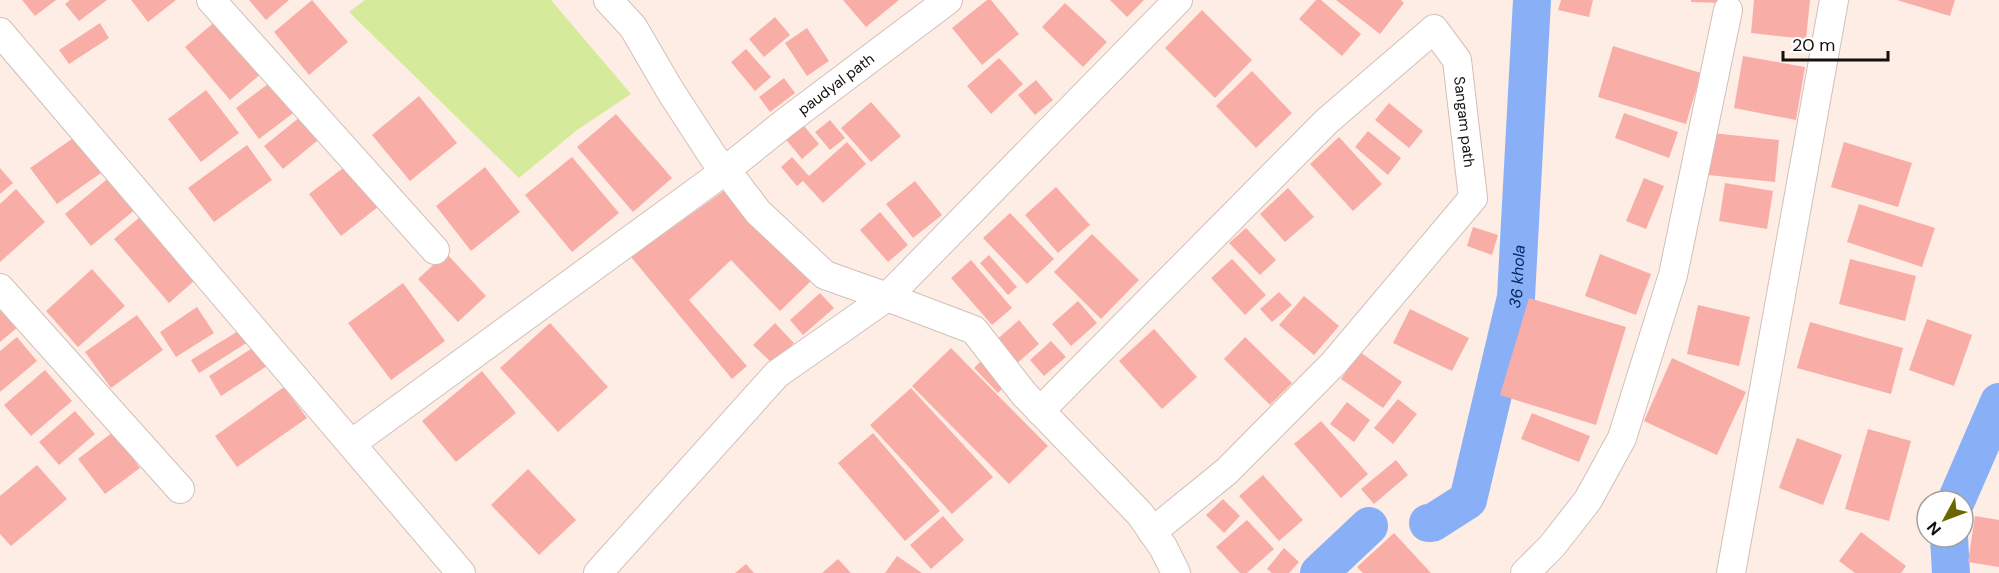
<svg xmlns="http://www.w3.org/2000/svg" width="1999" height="573" viewBox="0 0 1999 573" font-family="'DM Sans',sans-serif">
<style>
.green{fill:#d5eb9b}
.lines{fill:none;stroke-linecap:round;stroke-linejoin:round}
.canal{stroke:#89b0f6;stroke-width:38}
.building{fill:#f8aea6}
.minor-casing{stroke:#d1c0b9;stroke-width:30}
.minor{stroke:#fff;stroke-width:28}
.labels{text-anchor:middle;stroke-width:4.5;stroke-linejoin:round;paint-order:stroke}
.street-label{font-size:15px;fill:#150f0d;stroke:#fff}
.water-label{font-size:16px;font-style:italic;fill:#052561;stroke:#fff}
</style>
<rect width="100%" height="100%" fill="#feede5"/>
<!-- green -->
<path class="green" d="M365 0H551L631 94 577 130 519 178 349 12Z"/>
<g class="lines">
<!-- canal -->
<g class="canal">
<path d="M1956 501 1999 402"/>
<path id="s1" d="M1428 523H1432L1468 500 1516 297 1532 0"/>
<path d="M1949 537 1951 573"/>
<path d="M1319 573 1369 526"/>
</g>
</g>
<!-- building -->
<path class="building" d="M22 0H56L35 16Z
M70 0H107L79 21 65 4Z
M131 0H176L148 22Z
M249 0H289L266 20Z
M312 0 348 42 309 75 274 32Z
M843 0H899L866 27Z
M987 0H991L1019 34 982 65 952 28Z
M1110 0H1144L1127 17Z
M1316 0H1321L1361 34 1342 56 1299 19Z
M1336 0H1401L1404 3 1380 34Z
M1561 0H1593L1589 17 1558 10Z
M1691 0H1721V3L1691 2Z
M1754 0H1810L1806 39 1751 33Z
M1897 0H1955L1950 16Z
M1065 3 1107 42 1083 67 1042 27Z
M1202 10 1252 60 1215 98 1165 48Z
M775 17 790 35 764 57 749 39Z
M217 20 262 73 230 100 185 47Z
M100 23 109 38 69 64 59 50Z
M807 28 829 61 807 76 785 43Z
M1613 46 1701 73 1686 124 1598 97Z
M746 49 771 77 755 91 731 62Z
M1743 56 1805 67 1796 120 1734 108Z
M999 58 1023 84 991 114 967 86Z
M1252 71 1292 113 1256 148 1216 106Z
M784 78 795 93 770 112 759 97Z
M1036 80 1053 100 1035 115 1018 95Z
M272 81 296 111 259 139 236 108Z
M206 90 239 133 201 162 168 119Z
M419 96 457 143 410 181 372 135Z
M871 102 901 136 871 162 841 128Z
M1389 103 1423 131 1409 148 1375 120Z
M305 113 323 136 283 169 264 146Z
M1624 113 1678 132 1669 158 1615 138Z
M616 114 672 178 633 212 577 147Z
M830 120 845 138 830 150 815 132Z
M800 121 819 144 802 159 783 136Z
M1368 131 1401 158 1388 175 1355 147Z
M82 132 108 168 57 204 30 168Z
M1712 133 1779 140 1775 182 1708 175Z
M1339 137 1382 184 1353 211 1310 164Z
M847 142 866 164 823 203 803 181 797 186 781 167 792 157 809 176Z
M1844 142 1912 163 1898 207 1831 187Z
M247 145 272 180 214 222 188 188Z
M572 157 619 213 572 252 525 195Z
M351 162 383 203 341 236 309 194Z
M485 167 520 212 471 251 436 206Z
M0 168 13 183 0 194Z
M111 176 137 208 91 246 65 214Z
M1644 178 1664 186 1646 229 1626 221Z
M915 181 942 215 913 238 886 204Z
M1725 183 1773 191 1767 229 1719 221Z
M1056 187 1090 225 1058 253 1025 215Z
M1288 188 1314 217 1285 242 1260 214Z
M16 189 45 222 0 262V204Z
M725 190 812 280 780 311 731 260 689 300 747 366 732 379 631 257Z
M1859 204 1935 228 1922 267 1847 242Z
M147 211 202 274 169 303 114 239Z
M880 212 908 245 888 262 860 230Z
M1010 213 1054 259 1027 284 983 238Z
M1473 227 1498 235 1492 255 1467 246Z
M1246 228 1276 260 1260 275 1229 243Z
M1092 234 1139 280 1101 319 1054 272Z
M446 253 486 296 458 322 418 279Z
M1600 254 1651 274 1636 315 1585 296Z
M989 255 1017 287 1008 295 980 263Z
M1232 259 1266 295 1245 315 1211 278Z
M1850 259 1916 276 1905 321 1839 304Z
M971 260 1012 308 992 325 951 278Z
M92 269 125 306 78 347 46 311Z
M403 283 445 341 391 380 348 323Z
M1279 292 1292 305 1272 322 1260 309Z
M820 293 834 308 803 335 790 320Z
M1304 296 1339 326 1314 355 1279 325Z
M1529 298 1626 327 1596 425 1500 395Z
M0 299 25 321 0 342Z
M1078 301 1097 323 1071 346 1052 324Z
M1698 305 1750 317 1739 366 1687 354Z
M197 307 214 333 176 357 160 332Z
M1410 309 1469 338 1452 371 1393 343Z
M137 315 163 350 111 388 85 352Z
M1927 319 1972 335 1954 386 1909 370Z
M1019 320 1039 344 1015 365 995 341Z
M1810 322 1903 348 1891 394 1797 368Z
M550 323 608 387 558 432 500 368Z
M775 323 794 343 773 364 753 345Z
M248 325 256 337 199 373 191 360Z
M1154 329 1197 377 1162 409 1119 361Z
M17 337 37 361 0 392V351Z
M1245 337 1292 383 1270 405 1224 359Z
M1051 341 1066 357 1044 376 1030 360Z
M257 345 270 364 221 396 209 376Z
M951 348 1048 446 1009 484 912 386Z
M1360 352 1402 382 1383 408 1341 379Z
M987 355 1011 380 998 393 974 368Z
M1672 358 1746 392 1717 455 1644 421Z
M45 370 72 401 31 436 4 405Z
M482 371 516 413 456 462 422 421Z
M284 387 307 418 237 467 215 436Z
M911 388 993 477 952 514 870 425Z
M1398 399 1417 414 1393 444 1374 428Z
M1347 402 1370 420 1354 442 1330 424Z
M75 411 95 434 59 465 39 442Z
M1532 413 1590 436 1579 462 1521 439Z
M1321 421 1368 474 1341 498 1294 444Z
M1868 429 1911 441 1889 521 1845 509Z
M113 432 140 468 105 494 78 459Z
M873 433 940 511 905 541 838 463Z
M1797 438 1842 455 1823 505 1779 488Z
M1396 460 1408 475 1374 504 1361 489Z
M37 465 67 499 11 546 0 534V496Z
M528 469 576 520 539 555 491 505Z
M1263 475 1303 520 1279 541 1239 496Z
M1223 499 1240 516 1224 533 1206 515Z
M943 516 964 540 931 569 910 545Z
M1975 516 1999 520V567L1968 562Z
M1247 520 1274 549 1247 573H1240L1216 547Z
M1861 532 1906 566 1901 573H1855L1839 561Z
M1394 533 1431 573H1363L1357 567Z
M1284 548 1299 562 1289 573H1272L1267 569Z
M897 556 922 573H885Z
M838 559 851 573H822Z
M746 564 754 573H735Z"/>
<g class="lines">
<defs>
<g id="minor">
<path d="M211 0 435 250"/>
<path d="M608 0 633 27 671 92 714 158 726 170 758 212 825 275 887 297 1178 0"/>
<path d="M0 32 461 573"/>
<path d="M0 288 180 489"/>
<path id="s2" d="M1040 411 1327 121 1434 29 1457 60 1473 198 1334 363 1227 471 1152 532"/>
<path id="s3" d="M351 444 726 170 787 121 948 0"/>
<path d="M598 573 777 374 887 297 974 330 1024 394 1140 514 1163 547 1176 573"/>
<path d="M1525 573 1552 546 1588 500 1622 438 1673 275 1728 10"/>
<path d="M1731 573 1834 0"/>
</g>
</defs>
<!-- minor casing -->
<use href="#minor" class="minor-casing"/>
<!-- minor -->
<use href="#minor" class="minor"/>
</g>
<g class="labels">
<!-- street labels -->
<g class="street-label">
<text dy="5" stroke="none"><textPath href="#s3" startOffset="604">paudyal path</textPath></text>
<text dy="5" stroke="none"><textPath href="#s2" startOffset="650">Sangam path</textPath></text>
</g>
<!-- water labels -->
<g class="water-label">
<text dy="6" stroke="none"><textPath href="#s1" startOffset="276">36 khola</textPath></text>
</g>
</g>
<!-- north arrow -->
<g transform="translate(1945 519) rotate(229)"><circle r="28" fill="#ffffff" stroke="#a19f9e" stroke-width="1.5"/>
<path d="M0-4.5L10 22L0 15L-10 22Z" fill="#6b6700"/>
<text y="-9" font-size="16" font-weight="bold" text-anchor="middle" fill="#150f0d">N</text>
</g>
<!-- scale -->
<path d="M1783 51v9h105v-9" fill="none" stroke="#150f0d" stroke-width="3"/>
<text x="1792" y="51" font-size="18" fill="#150f0d" stroke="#ffffff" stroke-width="4.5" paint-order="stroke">20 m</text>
</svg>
